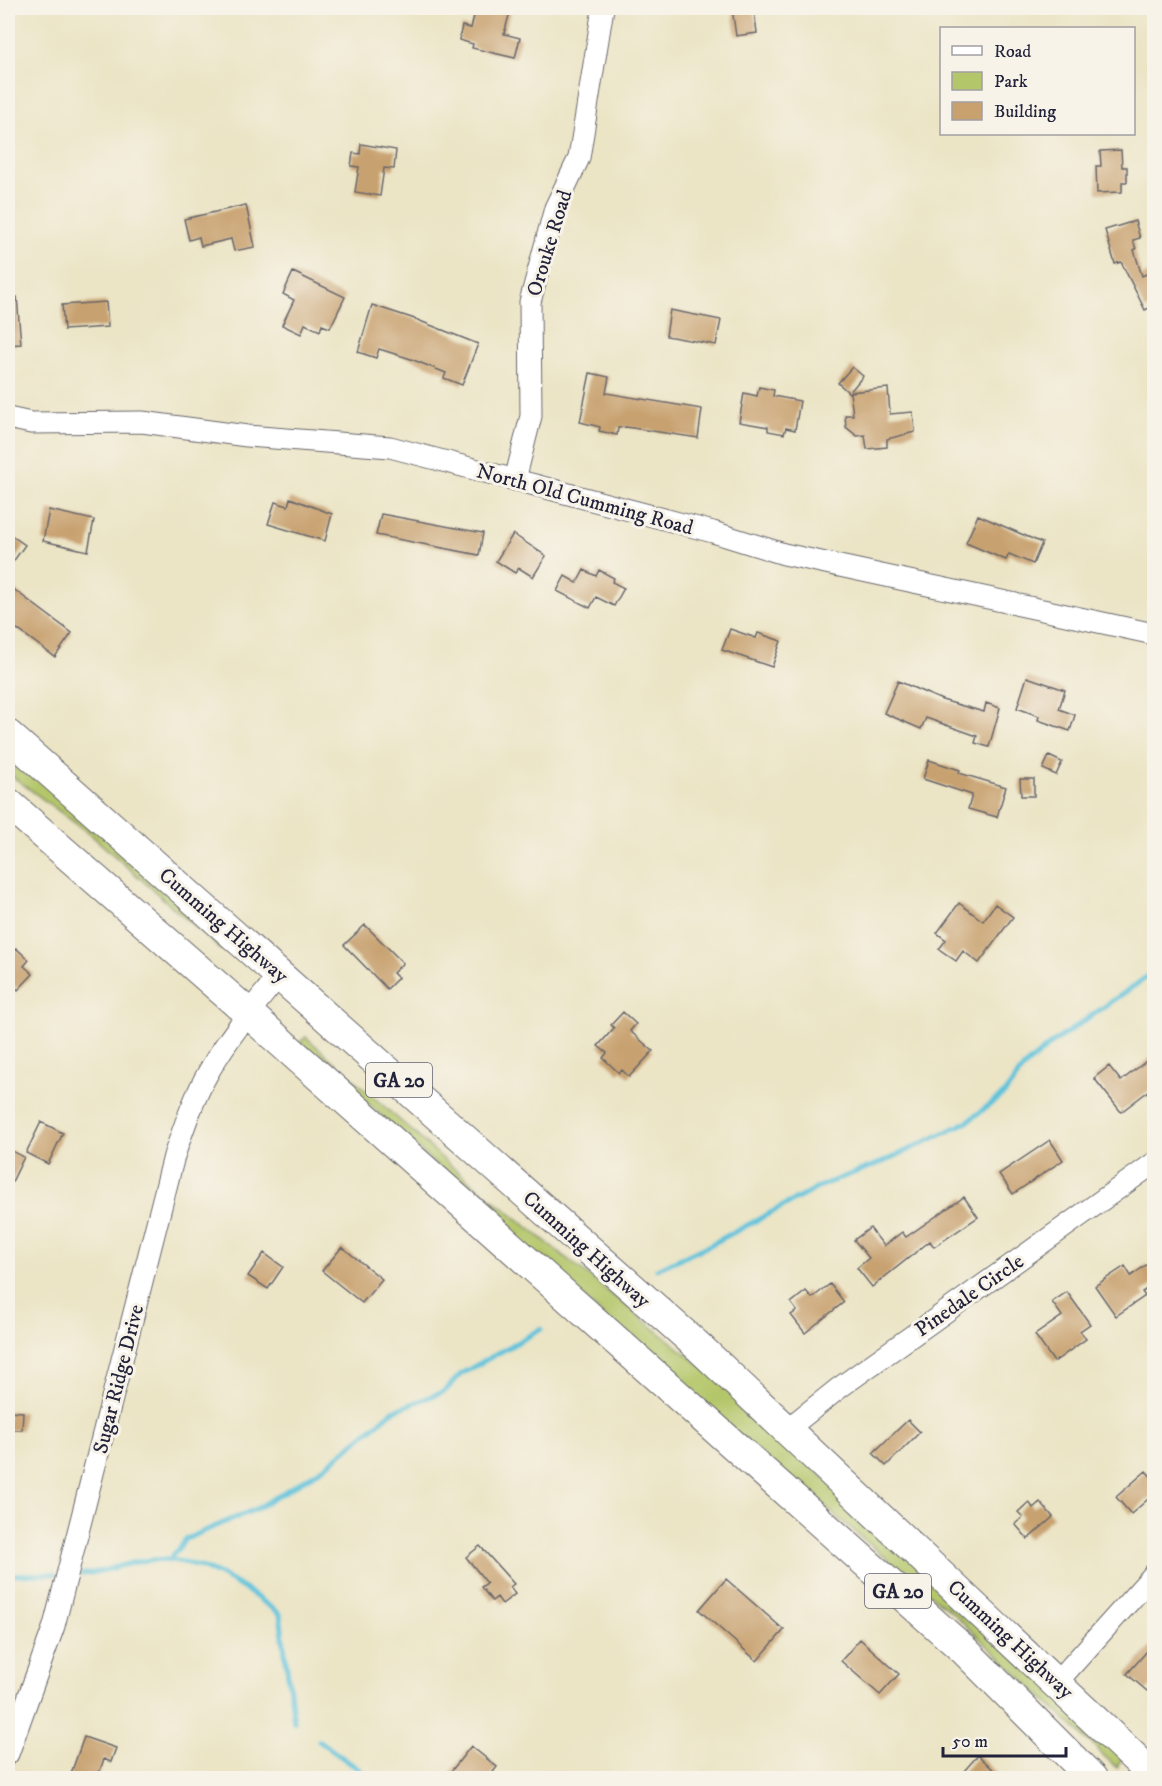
<svg xmlns="http://www.w3.org/2000/svg" width="1162" height="1786" viewBox="0 0 1162 1786" font-family="'IM FELL DW Pica',serif">
<style>
.green{fill:#b3c669;stroke:#6a7452;stroke-width:1.5}
.lines{fill:none;stroke-linecap:round;stroke-linejoin:round}
.stream{stroke:#5dc2db;stroke-width:5}
.building{fill:#c8a16f}
.minor-casing{stroke:#68666b;stroke-width:23}
.highway-casing{stroke:#68666b;stroke-width:32}
.minor{stroke:#fff;stroke-width:21}
.highway{stroke:#fff;stroke-width:30}
.labels{text-anchor:middle;stroke-width:6;stroke-linejoin:round;paint-order:stroke}
.shield{fill:#f7f3e8;stroke:#62616f;stroke-width:1.5}
.shield-label{font-size:20px;font-weight:bold;fill:#22223b}
.street-label{font-size:21px;fill:#22223b;stroke:#f7f3e8}
</style>
<rect width="100%" height="100%" fill="#f7f3e8"/>
<filter id="ink" filterUnits="userSpaceOnUse"><feTurbulence type="fractalNoise" baseFrequency=".0167" numOctaves="2"/><feDisplacementMap in="SourceGraphic" scale="12" xChannelSelector="R" yChannelSelector="G"/><feConvolveMatrix kernelMatrix="1 2 1 2 8 2 1 2 1" color-interpolation-filters="sRGB"/></filter>
<filter id="wash" filterUnits="userSpaceOnUse"><feTurbulence type="fractalNoise" baseFrequency=".008" numOctaves="4" result="noise"/><feDisplacementMap in="SourceGraphic" scale="24" xChannelSelector="R" yChannelSelector="G"/><feGaussianBlur stdDeviation="1.35" result="paint"/><feColorMatrix in="noise" values="0 0 0 0 0 0 0 0 0 0 0 0 0 0 0 0 0 1.4 0 .05"/><feComposite in="paint" operator="in"/></filter>
<g filter="url(#wash)">
<rect width="100%" height="100%" fill="#ebe4c5"/>
<!-- green -->
<path class="green" d="M8 749 228 941 221 950 91 835 8 773Z
M306 1037 450 1165 715 1377 1124 1756 1117 1768 955 1615 696 1400 300 1042Z"/>
<g class="lines">
<!-- stream -->
<path class="stream" d="M657 1269 710 1245 825 1184 883 1162 967 1122 1005 1093 1024 1067 1051 1044 1154 972
M168 1561 186 1539 258 1508 325 1467 393 1411 445 1391 461 1374 541 1329
M82 1574C102 1573 117 1566 136 1562 192 1550 238 1583 280 1614L294 1722
M8 1575 54 1574
M319 1741 371 1778"/>
</g>
<g id="blocks">
<!-- building -->
<path class="building" d="M476 8H511L504 34 520 38 515 58 472 48 473 44 459 40 462 26 471 28Z
M732 8H754L757 33 736 36Z
M361 144 396 150 394 169 384 168 380 196 355 192 359 167 351 166 353 153 360 154Z
M1121 150 1122 167H1127V182H1122V192L1097 193 1096 166H1101L1100 151Z
M246 205 255 247 234 251 231 239 201 246 199 237 189 240 184 219Z
M1135 221 1140 238 1133 240 1136 249 1134 250 1142 276 1155 270V319L1149 308 1145 310 1121 262 1115 264 1105 230Z
M293 272 345 297 330 328 322 325 320 331 305 324 301 334 282 325 294 300 283 294Z
M17 297 21 344 8 345V298Z
M106 302 108 327 64 330 62 305Z
M372 305 415 319 478 344 462 385 444 378 446 373 411 359 379 349 376 358 358 352Z
M670 310 721 320 716 345 666 336Z
M852 367 863 376 849 393 838 383Z
M590 373 609 377 606 393 702 409 698 438 626 427 618 428 617 435 599 431 600 427 580 422Z
M759 387 774 390 773 396 800 401 795 430 786 428 784 434 768 431V427L739 422 744 393 757 396Z
M888 388 890 414 913 412 915 432 887 439V447L867 449 865 435 857 436 846 427 845 415H853L850 392Z
M290 498 332 514 325 541 268 524 275 502 288 506Z
M49 510 94 520 88 551 43 541Z
M381 514 483 533 479 555 376 535Z
M978 515 1042 543 1033 564 1009 554 1006 560 966 543Z
M8 533 25 545 8 569Z
M513 534 546 556 533 577 519 568 515 573 496 561Z
M584 570 596 576 599 570 614 578 612 582 624 588 614 606 596 597 590 608 557 591 565 576 577 583Z
M8 585 72 633 55 657 9 623 13 618 8 614Z
M730 629 756 638 758 633 781 641 772 667 722 650Z
M1027 677 1065 690 1059 709 1075 715 1070 731 1038 720 1039 716 1017 708Z
M898 681 942 700 984 712 986 703 1000 708 989 747 975 743 977 736 926 718 921 729 884 713Z
M1049 756 1062 762 1056 775 1043 769Z
M929 760 960 770 959 773 1006 787 997 817 968 809 972 795 923 779Z
M1020 779H1034V796H1021Z
M959 903 983 921 995 904 1013 917 979 963 963 951 956 961 939 949 946 940 937 933Z
M365 925 403 963 393 973 398 978 387 989 344 945Z
M16 948 29 960 24 966 33 974 18 990 8 980V957Z
M623 1012 636 1024 630 1031 653 1051 629 1077 622 1070 619 1073 603 1058 607 1053 598 1046 614 1028 611 1025Z
M1155 1054V1086L1121 1112 1094 1078 1109 1066 1121 1081Z
M41 1122 63 1133 48 1164 26 1153Z
M1050 1140 1063 1160 1013 1194 999 1174Z
M8 1149 24 1157 8 1190Z
M964 1197 978 1217 934 1247 930 1241 872 1287 857 1268 869 1258 854 1240 870 1228 884 1246 902 1232 906 1237Z
M342 1247 382 1279 362 1303 322 1271Z
M264 1253 283 1267 268 1289 248 1276Z
M1146 1265 1155 1276V1284L1142 1292 1145 1296 1116 1316 1095 1286 1125 1266 1131 1276Z
M830 1284 844 1302 805 1333 791 1315 797 1311 791 1303 806 1291 812 1298Z
M1067 1292 1090 1324 1080 1331 1086 1339 1054 1362 1035 1335 1062 1316 1052 1302Z
M8 1411 23 1412 22 1430H8Z
M908 1420 920 1432 886 1466 873 1453Z
M1146 1471 1155 1481V1493L1131 1514 1116 1497Z
M1029 1502 1033 1508 1040 1502 1053 1517 1028 1539 1015 1524 1023 1517 1018 1512Z
M480 1546 514 1584 510 1587 515 1594 502 1604 497 1597 492 1601 481 1587 487 1583 466 1557Z
M726 1579 784 1630 757 1661 699 1610Z
M860 1639 899 1674 880 1695 841 1661Z
M1155 1642V1682L1147 1691 1127 1674Z
M84 1737 116 1748 111 1762 104 1759 97 1779H69Z
M471 1746 497 1767 488 1779H445Z
M978 1755 1003 1779H957Z"/>
</g>
</g>
<g filter="url(#ink)">
<use href="#blocks" fill-opacity="0" stroke="#68666b" stroke-width="1.5"/>
<g class="lines">
<defs>
<path id="minor" d="M8 418 31 423 142 422 247 436 390 447 713 532 784 554 1154 634
M515 480 531 416 530 302 555 208 579 158 603 8
M785 1431 839 1388 1154 1163
M1057 1682 1154 1574
M8 1754 54 1626 174 1156C184 1127 194 1097 209 1071 229 1036 255 1005 280 974"/>
<path id="highway" d="M8 735 700 1348 1154 1776
M8 803 248 1013 963 1649 1092 1778"/>
</defs>
<!-- minor casing -->
<use href="#minor" class="minor-casing"/>
<!-- highway casing -->
<use href="#highway" class="highway-casing"/>
<!-- minor -->
<use href="#minor" class="minor"/>
<!-- highway -->
<use href="#highway" class="highway"/>
</g>
</g>
<g class="labels">
<!-- shield labels -->
<g class="shield">
<rect x="366" y="1063" width="66" height="34" rx="4.5"/>
<rect x="865" y="1574" width="66" height="34" rx="4.5"/>
</g>
<g class="shield-label">
<text x="399" y="1087">GA 20</text>
<text x="898" y="1598">GA 20</text>
</g>
<!-- street labels -->
<g class="street-label">
<text transform="translate(549 243) rotate(-73)" y="7">Orouke Road</text>
<text transform="translate(585 499) rotate(15)" y="7">North Old Cumming Road</text>
<text transform="translate(224 925) rotate(41)" y="7">Cumming Highway</text>
<text transform="translate(587 1249) rotate(42)" y="7">Cumming Highway</text>
<text transform="translate(969 1295) rotate(-35)" y="7">Pinedale Circle</text>
<text transform="translate(118 1379) rotate(-76)" y="7">Sugar Ridge Drive</text>
<text transform="translate(1011 1639) rotate(43)" y="7">Cumming Highway</text>
</g>
</g>
<!-- margin -->
<rect width="1162" height="1786" fill="none" stroke="#f7f3e8" stroke-width="30"/>
<!-- legend -->
<rect x="940" y="27" width="195" height="108" fill="#f7f3e8" stroke="#a29fa3" stroke-width="1.5"/>
<rect x="952" y="46" width="30" height="9" fill="#ffffff" stroke="#a29fa3" stroke-width="1.5"/>
<text x="994" y="57" font-size="18" fill="#22223b">Road</text>
<rect x="952" y="72" width="30" height="18" fill="#b3c669" stroke="#a29fa3" stroke-width="1.5"/>
<text x="994" y="87" font-size="18" fill="#22223b">Park</text>
<rect x="952" y="102" width="30" height="18" fill="#c8a16f" stroke="#a29fa3" stroke-width="1.5"/>
<text x="994" y="117" font-size="18" fill="#22223b">Building</text>
<!-- scale -->
<path d="M943 1747v9h123v-9" fill="none" stroke="#22223b" stroke-width="3"/>
<text x="952" y="1747" font-size="18" fill="#22223b" stroke="#f7f3e8" stroke-width="4.5" paint-order="stroke">50 m</text>
</svg>
